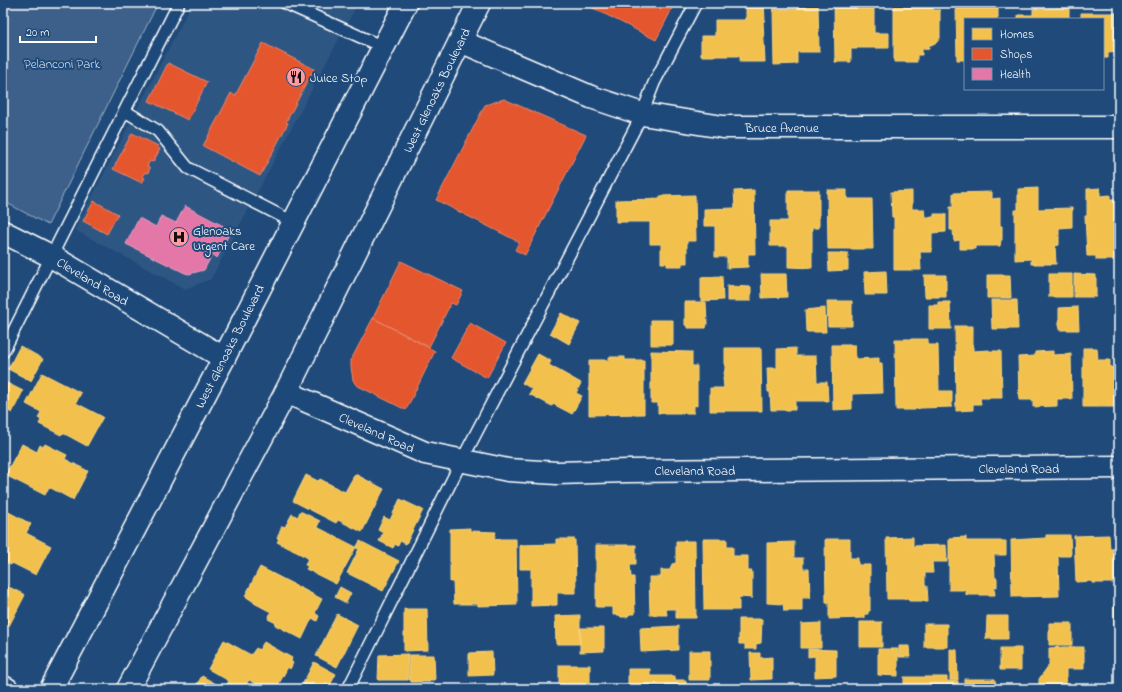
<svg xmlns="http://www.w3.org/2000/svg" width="1122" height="692" viewBox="0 0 1122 692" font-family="'Indie Flower',sans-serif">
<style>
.built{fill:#2e5683}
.green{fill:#3c618b;stroke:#9eb0c5}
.homes{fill:#f2c14e;stroke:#f6d483}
.shops{fill:#e4572e;stroke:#ec896d}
.health{fill:#e377a8;stroke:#eba0c2}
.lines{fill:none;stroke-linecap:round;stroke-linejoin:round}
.lane-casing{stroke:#fff;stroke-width:14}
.street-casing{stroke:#fff;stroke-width:25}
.secondary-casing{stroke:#fff;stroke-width:25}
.lane{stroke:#1f4a7a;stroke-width:11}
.street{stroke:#1f4a7a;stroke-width:22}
.secondary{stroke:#1f4a7a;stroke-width:22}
.labels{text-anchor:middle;stroke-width:4;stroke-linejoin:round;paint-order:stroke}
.park-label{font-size:13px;fill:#d8dfe8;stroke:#1f4a7a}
.poi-label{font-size:13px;fill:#fff;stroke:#1f4a7a;text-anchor:start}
.street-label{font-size:13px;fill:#fff;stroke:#1f4a7a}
</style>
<rect width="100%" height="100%" fill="#1f4a7a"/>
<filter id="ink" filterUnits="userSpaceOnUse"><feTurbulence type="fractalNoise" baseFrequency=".025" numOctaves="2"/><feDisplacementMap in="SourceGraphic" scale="8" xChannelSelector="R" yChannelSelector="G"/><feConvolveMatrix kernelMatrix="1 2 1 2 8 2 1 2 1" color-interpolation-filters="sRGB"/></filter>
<g filter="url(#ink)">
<!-- built -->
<path class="built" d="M192 3H358L211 279 185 289 75 230Z"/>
<!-- green -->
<path class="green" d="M3 3H158L48 225 3 201Z"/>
<!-- homes -->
<path class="homes" d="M746 3H764L765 21H763L765 62H740V56H701V36H715V20H746Z
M798 3H818L819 52H797V64L774 65 773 9H798Z
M834 3H874V33H889V48H856L857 49H851V62H835Z
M894 3H933V10H940V38L937 42 931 45H929V49H922V55H917V62H894Z
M969 3H998V19H965V60H957L956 7H969Z
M1069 8V19H1018V15H1033V9Z
M1081 13H1119V51L1108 52V58H1103V19H1081Z
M1038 188V209L1072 208V227L1059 228V245L1055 246 1056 264H1031V259L1015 260V210H1018V189Z
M1100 188V196L1110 195V200H1119V231H1116V260H1096V256H1087L1085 216H1087V189Z
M754 190 755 254H748V267L727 268V257H715V226H704V209L735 208 734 191Z
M788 190H819V228H812V268L788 267V246H770V221H788Z
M827 190H847V199H872L873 249H828Z
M912 191V209H924L925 217H934V214H946V232L932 233V252H920L921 270H894V217H892L891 192Z
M992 192V199L1000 198V226H1002V240H1001L1000 246H975V249H960V240L954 241 953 230H950V207H953V193Z
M695 195 696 241H687V263H682V266H667V263H661V244H650V222H616V200L660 199V196Z
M828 253H848V270L829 271Z
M886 271 887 295H865L864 272Z
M761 274H786L787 297 762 298Z
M1049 274H1072V297H1049Z
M1074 274 1096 275V297H1074Z
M924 275H946V297H925Z
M987 275H1010L1011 298H987Z
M722 276 723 300 701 301V277Z
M727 286 751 287V301H727Z
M991 300H1017L1018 329H992Z
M827 301H852V326H828Z
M685 302H706L707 324 706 328H688V326L685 325Z
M938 302H950L951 329H929V305H938Z
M1078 307 1079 330H1059V308Z
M825 308 826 332H806L805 310Z
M561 313 580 323 569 344 550 333Z
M651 320H673V345H651Z
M955 326H973V351L989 350V351H1001L1002 398H980L981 404H973V410L956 411Z
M895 339H928V345H938L939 391H952V407L921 408 915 409V410H896Z
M832 345H855L856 359 879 358V363H882L883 393 852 394V409L833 410Z
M20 346 43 359 31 381 8 369Z
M725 348H761L762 411H710V388H724L723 378 725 369Z
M796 348V356H816L817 382H827L828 401H795V410H771L770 392H768L767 368H777V349Z
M1083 348H1097L1098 360H1110V367H1119V407H1083Z
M651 351 692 352V366H697V406L694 405V413H658V403H651Z
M1053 351V355L1071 354 1072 399H1057V406L1033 407V400H1019L1018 357 1035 356V352Z
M538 354 551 361 549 365 581 383 576 393 582 396 572 414 553 404 552 406 529 394 532 389 522 383Z
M609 357H625V360H644V414L589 415V360H609Z
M42 373 81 393 76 403 103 417 87 446 63 433 61 435 39 424 41 420 38 418 41 412 26 404Z
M3 381 23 391 12 413 3 408Z
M22 444 37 452 40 445 43 447 45 444 67 455 65 459 88 471 73 500 49 487 45 495 5 475Z
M355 474 384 489 362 532 338 520 336 523 293 501 306 475 318 481 320 479 345 492Z
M400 499 423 510 406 544 400 541 398 546 395 544 393 548 379 541 383 533 378 530 384 517 390 520Z
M3 509 31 524 26 533 51 546 36 575 12 563 11 565 3 561Z
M300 511 320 521 317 527 356 547 336 584 306 569 308 566 305 565 308 558 277 542 279 539 277 538 282 526 285 527 292 514 298 517Z
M470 528V531L496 532 494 539H516L517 605 478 606V604H454L453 582H450V529Z
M1046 535H1070L1071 553 1070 556H1058L1059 596 1012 597 1011 540 1046 538Z
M1109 535 1110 549H1119V581H1113V583H1092V581L1076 582 1074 536Z
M913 537V546L946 545 947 562H932L933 573H925V586H927L928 601H909V599H887L886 538Z
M966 537V541H1006V555H994L995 578H997V587H994L995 595H966V590H949V538Z
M556 539H575L576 593H557V605L531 606V569H520V545L556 544Z
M703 539H727V547H733V556H748V571H752V598L739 597V610H704Z
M825 539H850V558H858V565H870V611H868V614H865V618L829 619V603H826Z
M360 541 399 561 383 591 347 573 359 549 356 548Z
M676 541H695L696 618H676V609H666L667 615H650L649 577H661V570H670L672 564 676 563Z
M794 542V558H803V569H809L810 598H802V611H784L783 604 767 603V543Z
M596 545H636V564H630L631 577H634L635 614H630L627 617H621L619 615H613V607H596Z
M260 567 322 599 315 613 319 616 317 621 312 618 302 639 275 625 276 623 268 619 271 612 254 603V602L245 596Z
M3 584 25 595 9 626 3 623Z
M340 587 351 593 346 603 335 597Z
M1114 605H1119V627H1114Z
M404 609H427L428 650 404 651Z
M337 614 358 625 337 667 316 656Z
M580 615V644H556L555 616Z
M987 616H1008V639H986Z
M739 619H762L761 643 756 644V649H745V644H739Z
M860 622H882V647H860Z
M821 623V648H801V624Z
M1049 623H1072V645H1049Z
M924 624H947V647H924Z
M678 626V650L641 652 640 628Z
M580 628H604V651L580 652Z
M224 640 251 655 256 648 259 650 264 642 292 658 291 661 293 663 290 669 288 667 276 689H266L249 680 244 688 240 686 239 689H238L227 684 229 681 208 669Z
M899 646H909L910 657H899Z
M1064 647H1084V669H1066V689H1039V679L1049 665V648Z
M1000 648H1021V670H1000Z
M808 649 836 650V676L815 677V656L808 657Z
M878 649H898V676L878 675Z
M950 649 957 650 958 680H950Z
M689 651H710V680H689Z
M492 652 493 675 469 676V653Z
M750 653H760V658L772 657V679L751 680Z
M408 654V680H378L379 655Z
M409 655H434L435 680H429L430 682H411V680H409Z
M314 662 336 674 328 689H300Z
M559 665H590V687L559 688Z
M628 669H650V676H675V680H686V689H628Z
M202 676 225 689H194Z
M904 677H947V681H958V689H904Z
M964 679H995L996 689H964Z"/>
<!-- shops -->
<path class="shops" d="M583 3H675L656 40Z
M263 43 314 69 286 122 288 123 260 176 203 146 231 93 235 96Z
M168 63 207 82 188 120 149 101Z
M504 99 586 135 525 255 515 250 519 242 436 200 485 105Z
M132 133 158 146 157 148 160 149 153 162 150 161 147 166 150 168 148 173 145 172 142 177 145 178 142 183 113 169Z
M94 201 118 214 107 234 83 221Z
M401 261 463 291 456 305 451 303 429 347 373 318Z
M373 318 435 351 406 410 356 385 353 380 351 367V360Z
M470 323 506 343 487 378 451 358Z"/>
<!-- health -->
<path class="health" d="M185 206 231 230 217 258 212 255 204 270 189 274 185 273 126 244 139 218 156 227 161 216 176 223Z"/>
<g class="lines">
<defs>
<path id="lane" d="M285 3 383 47
M125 111 158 131 188 168 293 222
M3 352 179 3
M348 689 462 460 633 132 642 114 654 83 696 3"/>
<path id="street" d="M460 41 591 97 642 114 723 127H1119
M3 232 51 256 224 358
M286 392 425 453 508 470 557 473 628 471 1119 467
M3 687 7 689"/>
<path id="secondary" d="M51 689 224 358 406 3
M128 689 286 392 479 3"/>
</defs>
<!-- lane casing -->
<use href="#lane" class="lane-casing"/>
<!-- street casing -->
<use href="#street" class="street-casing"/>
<!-- secondary casing -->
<use href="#secondary" class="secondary-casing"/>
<!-- lane -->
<use href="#lane" class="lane"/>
<!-- street -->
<use href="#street" class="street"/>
<!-- secondary -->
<use href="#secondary" class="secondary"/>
</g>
</g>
<!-- icons -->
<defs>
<symbol id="restaurant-disc" viewBox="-11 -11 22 22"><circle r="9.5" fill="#ff9aa2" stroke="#1f4a7a"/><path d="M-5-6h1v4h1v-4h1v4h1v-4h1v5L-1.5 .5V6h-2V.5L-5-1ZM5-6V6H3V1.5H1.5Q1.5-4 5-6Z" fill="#111"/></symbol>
<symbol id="hospital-disc" viewBox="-11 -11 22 22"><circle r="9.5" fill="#ff9aa2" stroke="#1f4a7a"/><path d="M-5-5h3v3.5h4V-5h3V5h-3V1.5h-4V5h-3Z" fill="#111"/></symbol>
</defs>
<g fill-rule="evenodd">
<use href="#restaurant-disc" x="285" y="66" width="22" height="22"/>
<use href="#hospital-disc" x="168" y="226" width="22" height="22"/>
</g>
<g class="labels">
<!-- park labels -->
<g class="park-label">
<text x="62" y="68">Pelanconi Park</text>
</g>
<!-- poi labels -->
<g class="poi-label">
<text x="310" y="82">Juice Stop</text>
<text x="193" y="235">Glenoaks<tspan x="193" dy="15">Urgent Care</tspan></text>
</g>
<!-- street labels -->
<g class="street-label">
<text transform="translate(436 90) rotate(-64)" y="5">West Glenoaks Boulevard</text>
<text x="782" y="132">Bruce Avenue</text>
<text transform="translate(93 281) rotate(31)" y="5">Cleveland Road</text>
<text transform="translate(229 346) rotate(-63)" y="5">West Glenoaks Boulevard</text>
<text transform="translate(377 432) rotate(24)" y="5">Cleveland Road</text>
<text x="1019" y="473">Cleveland Road</text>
<text x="695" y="475">Cleveland Road</text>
</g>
</g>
<!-- margin -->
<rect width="1122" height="692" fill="none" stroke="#1f4a7a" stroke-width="16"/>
<rect x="8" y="8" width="1106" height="676" fill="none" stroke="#fff" stroke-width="1.5" filter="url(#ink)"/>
<!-- legend -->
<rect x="964" y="18" width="140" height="72" fill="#1f4a7a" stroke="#7992af"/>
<rect x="972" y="28" width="20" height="12" fill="#f2c14e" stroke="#7992af"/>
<text x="1000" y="38" font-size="12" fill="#ffffff">Homes</text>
<rect x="972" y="48" width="20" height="12" fill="#e4572e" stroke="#7992af"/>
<text x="1000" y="58" font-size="12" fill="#ffffff">Shops</text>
<rect x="972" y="68" width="20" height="12" fill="#e377a8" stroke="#7992af"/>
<text x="1000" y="78" font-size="12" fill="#ffffff">Health</text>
<!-- scale -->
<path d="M20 36v6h76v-6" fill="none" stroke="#ffffff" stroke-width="2"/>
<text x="26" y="36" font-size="12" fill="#ffffff" stroke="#1f4a7a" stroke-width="3" paint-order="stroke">20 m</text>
</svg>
